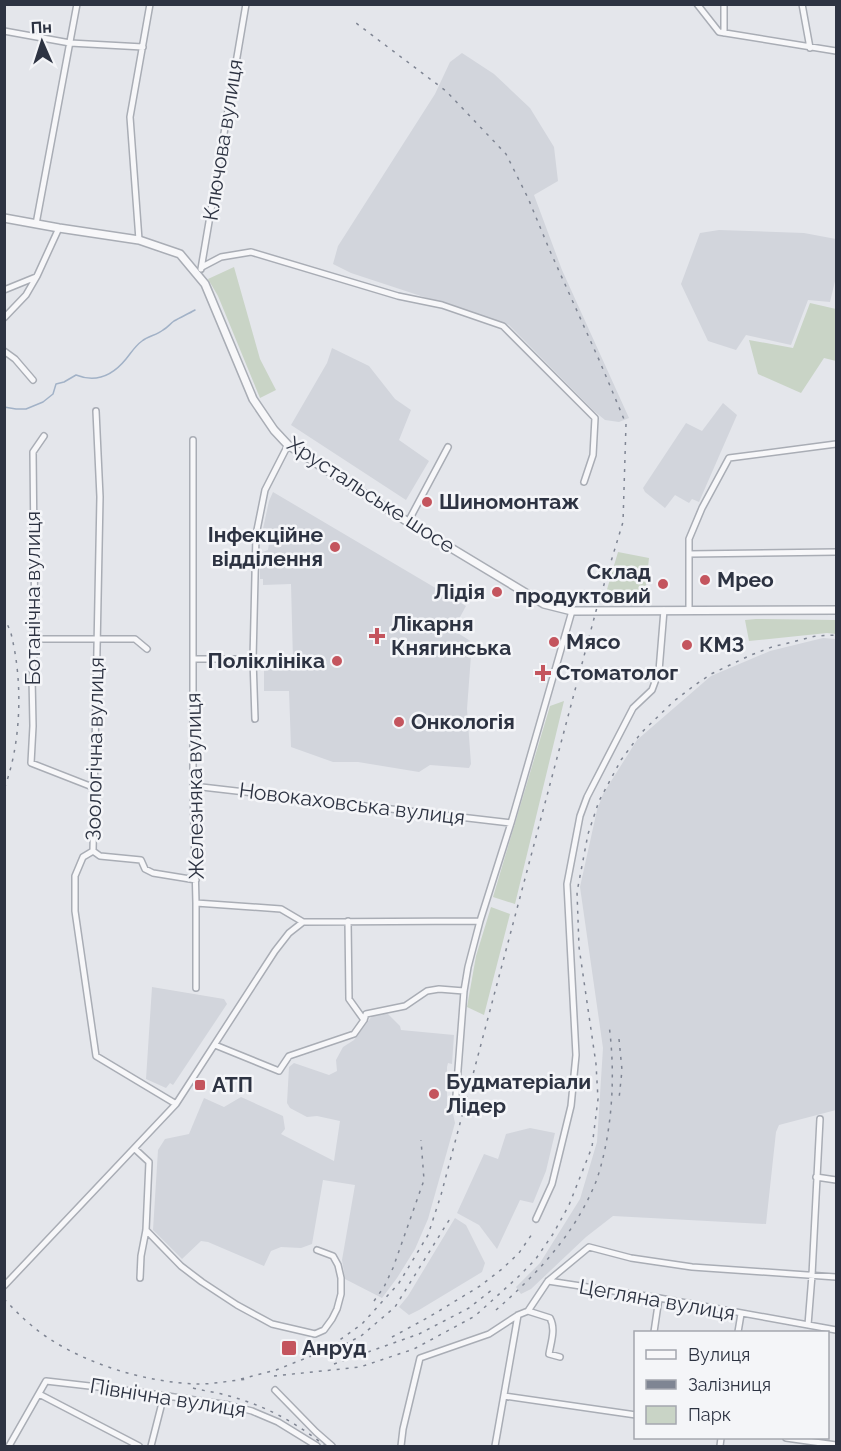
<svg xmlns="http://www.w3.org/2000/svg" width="841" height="1451" viewBox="0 0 841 1451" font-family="Raleway,sans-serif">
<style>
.built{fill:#d2d5dc}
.green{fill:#c9d4c6}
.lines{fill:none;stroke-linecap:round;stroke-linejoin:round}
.stream{stroke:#a2b2c7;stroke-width:1.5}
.minor-casing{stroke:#a9adb5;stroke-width:8}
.tertiary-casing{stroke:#a9adb5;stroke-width:10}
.minor{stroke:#f7f7f9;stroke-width:5}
.tertiary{stroke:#f7f7f9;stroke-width:7}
.rail{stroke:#7f8593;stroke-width:1.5;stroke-dasharray:3 6;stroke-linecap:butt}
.poi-dot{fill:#c4555e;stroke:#f4f5f8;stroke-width:2}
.labels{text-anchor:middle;stroke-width:5;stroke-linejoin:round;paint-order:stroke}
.street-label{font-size:21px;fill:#2d3342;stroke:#f4f5f8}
.poi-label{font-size:21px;font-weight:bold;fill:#2d3342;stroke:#f4f5f8;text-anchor:start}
</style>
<rect width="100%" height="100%" fill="#e4e6eb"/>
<!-- built -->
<path class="built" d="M462 53 494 74 530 108 554 147 558 181 534 195 562 270 629 418 619 422 605 420 594 411 509 325 351 273 333 264 338 246 435 94 450 62Z
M719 230 804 233 836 239V277L830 302 808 300 791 345 746 335 736 350 708 341 681 284 700 233Z
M332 348 369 366 395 399 411 410 399 440 429 461 406 500 291 425 327 363Z
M723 403 737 415 699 502 692 499 689 503 675 495 665 508 645 492 643 488 686 423 702 431Z
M273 492 466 606 453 630 472 642 467 709 471 764 469 768 430 765 419 772 358 762H333L291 747 289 691H264V662L293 661 291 584 263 585V579H260V553L268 550 269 543 261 538 269 501Z
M823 638 836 639V1110L779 1125 776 1132 766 1224 613 1216 586 1237 531 1289 521 1294 516 1287 540 1263 580 1199 597 1142 603 1048 580 887 597 810 603 794 637 740 711 676 770 651Z
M152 987 224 999 227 1004 173 1085 170 1083 166 1088 146 1079Z
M387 1013 400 1026 401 1030 454 1035 452 1064 448 1063 447 1067V1106H446L448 1113 453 1114 455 1123 428 1219 415 1249 397 1278 382 1298 345 1279 342 1260 355 1185 323 1180 312 1244 301 1248 281 1247 271 1251 264 1266 208 1242 201 1241 182 1259 153 1230 158 1150 165 1139 189 1134 204 1098 224 1107 241 1097 283 1116 285 1129 281 1134 334 1161 340 1121 317 1116 307 1117 290 1108 287 1103 289 1067 294 1063 329 1075 337 1071 336 1060 343 1047 354 1040 372 1016Z
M530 1128 555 1133 546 1171 533 1203 520 1200 497 1249 479 1225 457 1213 484 1154 498 1159 506 1134Z
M455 1218 466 1225 485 1263 482 1272 419 1310 409 1315 399 1307 408 1296Z"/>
<!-- green -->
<path class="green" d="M234 267 260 359 276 390 260 398 218 296 208 279Z
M810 303 836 309V361L824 358 801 393 758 374 749 340 793 348Z
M618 552 649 558 645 596H636L635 603H603Z
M756 619 836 620V634L827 633 749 641 745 620Z
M564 701 515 904 493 897 550 706Z
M491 907 510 914 484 1015 467 1007 476 956Z"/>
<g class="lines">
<!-- stream -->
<path class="stream" d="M4 407 16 409H26L43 402 53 394 56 384 64 382 76 375C96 383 113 375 126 359 131 353 135 346 142 341 148 336 157 335 163 330 167 328 170 324 174 321 181 317 188 314 195 310"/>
<defs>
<path id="minor" d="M697 4 719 32 836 51
M724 4V33
M802 4 810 48
M4 31 70 43 143 47
M36 224 77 4
M139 240 130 117 150 4
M202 267 221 257 251 252 398 296 442 305 503 326 595 418 593 455 584 482
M201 269 246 4
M4 290 36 277
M4 318 26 295 37 276 59 228
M4 351 15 359 33 380
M96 411 100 497 93 851 83 857 75 876V911L96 1056 176 1104
M44 436 33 452 35 639 32 677 33 726 31 763 95 788
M193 440V786L196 903V988
M408 522 448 447
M689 554 836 552
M689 610V539L702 508 729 458 836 444
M35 639H135L147 649
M194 659H253
M255 719 253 659 256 535 265 490 288 445
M193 786 511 823
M93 851 100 856 141 860 145 869 153 873 196 880
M196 903 281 909 303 922 480 921
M348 921 349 999 364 1020
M215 1045 279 1071 289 1056 354 1034 364 1020 366 1014 405 1006 427 991 439 989 464 991
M456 1096 464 991 468 967 480 921 511 823 572 611
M135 1149 149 1162 146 1230 141 1256 140 1278
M816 1177 836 1180
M536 1219 552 1184 571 1106 576 1055 567 884 580 816 587 797 633 708 652 690 659 671 664 610
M146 1230 181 1266 202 1282 237 1305 272 1324 315 1334 324 1330 332 1319 337 1309 341 1294V1278L338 1265 333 1256 317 1250
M548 1281 659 1298 836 1330
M4 1286 176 1104 275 951 289 933 303 922
M528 1311 550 1318C556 1329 551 1342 549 1354L560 1357
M808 1325 812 1275 820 1119
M654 1332 659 1298
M738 1332 741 1314
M275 1390 316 1432 332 1446
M39 1394 139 1446
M504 1396 636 1415
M786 1438 836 1445
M9 1446 46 1381 133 1391 229 1405 252 1411 278 1422 317 1446
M151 1446 164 1395
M401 1446 403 1429 420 1358 489 1334 518 1315 528 1311 548 1281 589 1247 631 1258 692 1267 836 1277
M495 1446 518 1315
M720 1446 721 1438"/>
<path id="tertiary" d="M4 218 59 228 139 240 180 254 205 284 253 399 274 430 288 445 408 522 544 604 572 611 836 610"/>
</defs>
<!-- minor casing -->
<use href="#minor" class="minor-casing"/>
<!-- tertiary casing -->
<use href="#tertiary" class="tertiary-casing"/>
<!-- minor -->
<use href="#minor" class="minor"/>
<!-- tertiary -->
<use href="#tertiary" class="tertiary"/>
<!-- rail -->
<path class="rail" d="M4 617C7 624 11 631 12 638 23 684 21 745 4 789
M619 1039 622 1070 619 1099
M4 1299C13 1308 21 1317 31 1325 73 1361 144 1383 199 1384 216 1384 233 1380 250 1379
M374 1301 384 1287 393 1268 424 1180 421 1140
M496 1310C537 1274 574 1235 595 1184 598 1177 600 1169 602 1162 613 1118 615 1070 609 1025
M392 1337 429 1317 480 1286 502 1269 519 1253 532 1234
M345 1344 361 1336 395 1307 451 1217
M334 1364 419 1334 469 1308 493 1289
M274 1376 360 1367 414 1349 475 1316 518 1277 535 1260 553 1234 569 1205 592 1147 598 1099 596 1064 579 947 577 892 588 834 599 801 621 760 641 733 674 701 695 685 711 674 751 655 772 647 816 636 836 635
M241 1379 276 1370 324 1351 362 1324 399 1283 428 1235 441 1195 596 611 623 522 626 424 600 362 550 251 528 198 506 154 446 91 356 23
M193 1388C204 1391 215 1392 225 1395 262 1404 296 1422 325 1446"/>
</g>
<!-- markers -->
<g class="poi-dot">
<circle cx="427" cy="502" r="6"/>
<circle cx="335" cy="547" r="6"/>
<circle cx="705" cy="580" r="6"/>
<circle cx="663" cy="584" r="6"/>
<circle cx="497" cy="592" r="6"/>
<path d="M374 627h6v6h6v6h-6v6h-6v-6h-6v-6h6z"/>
<circle cx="554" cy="642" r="6"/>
<circle cx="687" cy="645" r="6"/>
<circle cx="337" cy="661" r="6"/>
<path d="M540 664h6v6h6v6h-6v6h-6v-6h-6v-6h6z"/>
<circle cx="399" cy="722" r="6"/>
<rect x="194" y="1079" width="12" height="12" rx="3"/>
<circle cx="434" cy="1094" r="6"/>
<rect x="281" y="1340" width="16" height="16" rx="3"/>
</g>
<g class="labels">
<!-- street labels -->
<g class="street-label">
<text transform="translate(223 140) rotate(-81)" y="7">Ключова вулиця</text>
<text transform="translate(371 495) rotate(33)" y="7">Хрустальське шосе</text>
<text transform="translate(33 598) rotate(-90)" y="7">Ботанічна вулиця</text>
<text transform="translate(95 749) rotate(-89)" y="7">Зоологічна вулиця</text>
<text transform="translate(195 786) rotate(-91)" y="7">Железняка вулиця</text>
<text transform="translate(352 804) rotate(7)" y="7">Новокаховська вулиця</text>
<text transform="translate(657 1300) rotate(10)" y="7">Цегляна вулиця</text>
<text transform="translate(168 1398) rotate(9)" y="7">Північна вулиця</text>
</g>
<!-- poi labels -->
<g class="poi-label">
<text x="439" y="509">Шиномонтаж</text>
<text x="323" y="542" text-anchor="end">Інфекційне<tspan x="323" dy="24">відділення</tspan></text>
<text x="651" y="579" text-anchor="end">Склад<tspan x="651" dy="24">продуктовий</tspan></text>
<text x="717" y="587">Мрео</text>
<text x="485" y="599" text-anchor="end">Лідія</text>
<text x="391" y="631">Лікарня<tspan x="391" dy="24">Княгинська</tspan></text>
<text x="566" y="649">Мясо</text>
<text x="699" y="652">КМЗ</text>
<text x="325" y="668" text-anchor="end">Поліклініка</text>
<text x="556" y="680">Стоматолог</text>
<text x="411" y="729">Онкологія</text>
<text x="446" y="1089">Будматеріали<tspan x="446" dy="24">Лідер</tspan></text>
<text x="212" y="1092">АТП</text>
<text x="302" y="1355">Анруд</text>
</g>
</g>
<!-- border -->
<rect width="841" height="1451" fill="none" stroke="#2d3342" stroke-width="12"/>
<!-- legend -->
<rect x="634" y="1331" width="195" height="108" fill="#f4f5f8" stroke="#a4a7af" stroke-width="1.5"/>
<rect x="646" y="1350" width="30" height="9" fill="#f7f7f9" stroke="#a4a7af" stroke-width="1.5"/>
<text x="688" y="1361" font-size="18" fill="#2d3342">Вулиця</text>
<rect x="646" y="1380" width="30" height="9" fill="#7f8593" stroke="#a4a7af" stroke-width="1.5"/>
<text x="688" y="1391" font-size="18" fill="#2d3342">Залізниця</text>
<rect x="646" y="1406" width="30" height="18" fill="#c9d4c6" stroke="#a4a7af" stroke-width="1.5"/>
<text x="688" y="1421" font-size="18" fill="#2d3342">Парк</text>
<!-- north arrow -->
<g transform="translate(42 42) rotate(357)" stroke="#f4f5f8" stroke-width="4.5" paint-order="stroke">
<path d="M0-4.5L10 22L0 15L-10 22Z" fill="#2d3342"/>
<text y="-9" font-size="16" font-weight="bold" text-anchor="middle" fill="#2d3342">Пн</text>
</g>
</svg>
